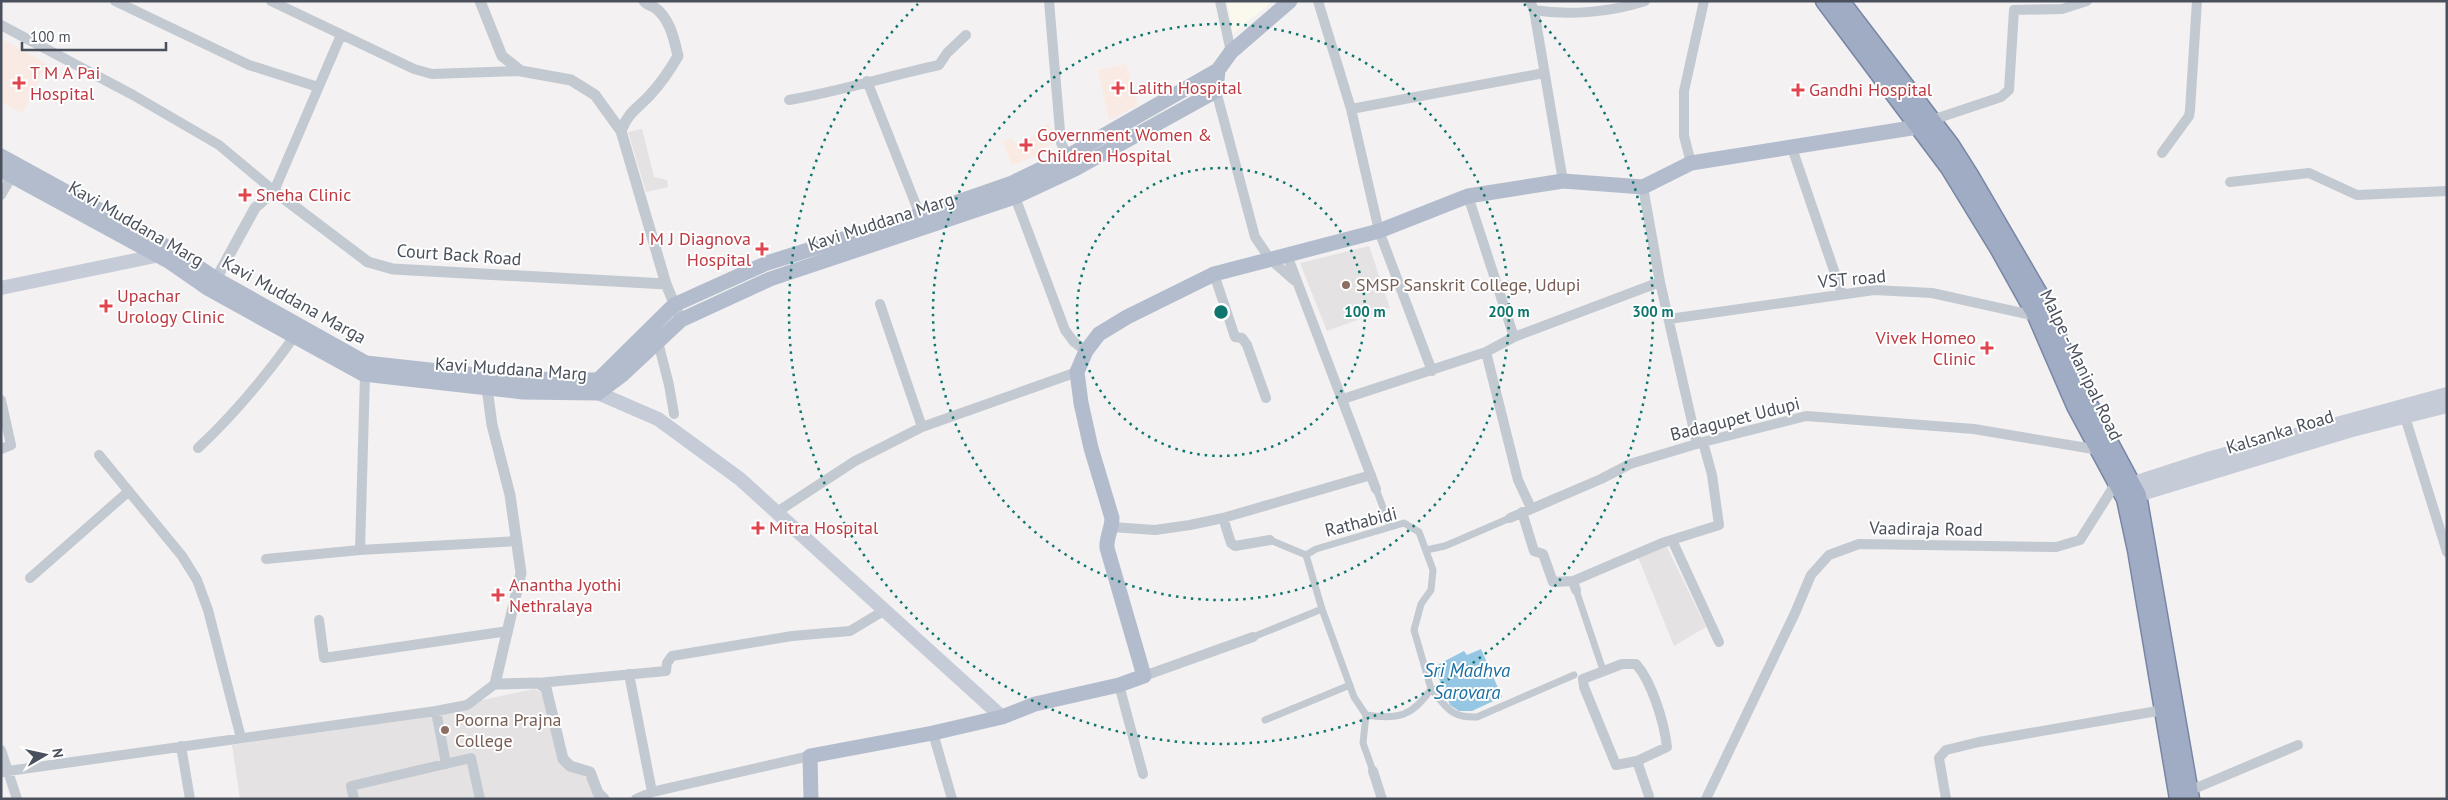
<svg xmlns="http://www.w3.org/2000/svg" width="2448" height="800" viewBox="0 0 2448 800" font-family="'PT Sans',sans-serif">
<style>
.commercial{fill:#fbf9ed}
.education{fill:#e4e2e2}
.medical{fill:#f9eae4}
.water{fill:#95c7e5}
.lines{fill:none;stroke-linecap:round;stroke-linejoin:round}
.trunk-casing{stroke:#7886a6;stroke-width:19}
.pedestrian{stroke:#c3c9d1;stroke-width:7}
.minor{stroke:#c3c9d1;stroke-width:10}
.tertiary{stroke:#c3c9d1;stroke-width:11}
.secondary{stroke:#c5cbd7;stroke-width:14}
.primary{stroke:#b3bccd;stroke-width:15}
.trunk{stroke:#a0acc4;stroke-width:16}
.ring{fill:none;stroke:#0f766e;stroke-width:2.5;stroke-dasharray:2.5 5}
.health-dot{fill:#e0444e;stroke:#fff;stroke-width:2}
.education-dot{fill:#8d6e63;stroke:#fff;stroke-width:2}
.labels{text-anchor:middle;stroke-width:4;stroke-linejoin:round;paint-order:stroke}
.health-label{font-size:18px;fill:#be3a42;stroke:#fff;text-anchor:start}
.street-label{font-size:18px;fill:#4a515c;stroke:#fff}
.education-label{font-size:18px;fill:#785e54;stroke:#fff;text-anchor:start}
.water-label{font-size:19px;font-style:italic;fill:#196da0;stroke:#fff}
.centre{fill:#0f766e;stroke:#fff;stroke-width:2.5}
.ring-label{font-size:15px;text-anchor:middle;font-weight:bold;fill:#0f766e;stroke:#fff;stroke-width:4;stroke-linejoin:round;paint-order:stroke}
</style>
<rect width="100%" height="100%" fill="#f3f1f1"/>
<!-- commercial -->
<path class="commercial" d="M1227 1H1273L1233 33Z"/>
<!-- education -->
<path class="education" d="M642 129 654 177 667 180 668 187 646 192 628 132Z
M1369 246 1390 308 1327 331 1300 263Z
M1666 545 1706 627 1674 646 1638 557Z
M534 689 543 693 561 765 589 779 597 799H240L232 745 442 715 482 700Z"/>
<!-- medical -->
<path class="medical" d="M1 39 47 64 22 113 1 102Z
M1126 64 1138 105 1109 120 1098 70Z
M1049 124 1056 142 1045 147 1046 152 1012 165 1003 142 1012 138 1015 144 1041 134 1039 128Z"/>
<!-- water -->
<path class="water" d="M1481 649 1502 697 1472 711H1459L1450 705 1436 672 1439 664 1464 651 1467 655Z"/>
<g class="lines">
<defs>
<path id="trunk" d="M1824 1 1949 168 1998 248 2036 316 2075 406 2125 499 2136 550 2178 799
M1841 1 1951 145 1970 175 2040 295 2079 385 2138 495 2191 799"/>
</defs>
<!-- trunk casing -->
<use href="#trunk" class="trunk-casing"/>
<!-- pedestrian -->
<path class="pedestrian" d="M1376 489 1390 526
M1404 523 1419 532 1433 570 1431 590 1421 604 1414 630 1431 689C1413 716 1398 720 1366 715L1354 697 1322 609 1306 555 1316 549Z
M1270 540 1306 555
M1426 550 1445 546 1510 518
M1576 590 1603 670
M1253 637 1322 609
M1431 689C1447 708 1451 718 1477 717L1574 675
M1366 715 1363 743 1373 771
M1265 720 1350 685"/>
<!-- minor -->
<path class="minor" d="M115 1 249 65 318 87
M271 1 414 69 432 74 521 71
M1049 1 1061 143 1068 156
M1220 1 1231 52
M1318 1 1351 109 1379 231 1432 371
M1530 1 1534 10 1563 181
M1534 10C1569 16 1611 12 1645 1
M1 25 133 95 219 145 274 191 341 35
M867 81 920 215
M1216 91 1255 237 1270 259 1295 281
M789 100C840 91 889 76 939 65L947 53 966 35
M1351 109 1544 73
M1932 120 2001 97 2009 90 2014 10 2062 9 2087 1
M1792 148 1842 294
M2162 153 2189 116 2190 110 2197 1
M1691 163 1684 136V91L1704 1
M2230 182 2309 173 2357 195 2447 191
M1643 187 1660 282 1697 444
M1 195 12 176
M1468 196 1514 337
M1015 197 1065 330 1074 342 1086 351
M1287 255 1376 489
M1214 274 1235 337 1242 338 1247 345 1266 398
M880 304 922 427
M1669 319 1874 290 1932 293 2036 316
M658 342 669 385 674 414
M1486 352 1518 480 1531 508
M1343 399 1486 352 1514 337 1660 282
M1 400 11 445 1 449
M2405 417 2447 552
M198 448C235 414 265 377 294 337
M99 455 182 556 197 580 208 610 241 738
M777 512 855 461 922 427 1077 372
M1522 512 1534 551 1543 554 1553 582 1573 581
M1223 518 1231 543 1235 546 1270 540
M1510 518 1601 479 1630 464 1703 442 1806 416 1974 429 2099 450
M1112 527 1155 530 1190 525 1223 518 1371 475
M1672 540 1719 642
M360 550 365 375
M266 559 360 550 517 541
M30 578 129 491
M1576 590 1573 581 1662 543 1719 525 1712 475 1703 442
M319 620 324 658 508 631
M629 674 652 792
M1144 676 1253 637
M538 683 666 671 667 663 672 656 792 636 850 631 885 610
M1119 685 1143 774
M436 711 446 764
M933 733 952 799
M181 746 190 799
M1 750 17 799
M1637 761 1616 765 1584 687 1583 679 1622 664H1636C1652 682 1664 722 1667 747L1637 761 1649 796
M1373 771 1382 799
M1 772 436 711 467 705 495 684
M2189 791 2298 745
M354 799 351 786 471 758 480 799
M636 799 652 792 810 756
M1706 799 1795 613 1811 575 1829 555 1859 544 2056 547 2080 540 2116 483
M1946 799 1939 758 1946 750 1979 742 2163 710"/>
<!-- tertiary -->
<path class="tertiary" d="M480 1 502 56 521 71 571 80 595 95 621 131 666 284 681 320
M621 131C628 112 638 108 650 95 662 82 670 70 678 56 674 39 670 18 654 7 650 5 647 5 644 1
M216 279 255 208 274 191 368 262 393 269 666 284
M487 388 492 425 510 495 521 573 495 684 538 683 546 688 563 759 570 766 590 772 598 793 604 799"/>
<!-- secondary -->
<path class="secondary" d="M1 288 165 254
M598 384V393L658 419 740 479 1002 717
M2122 487 2211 458 2447 394
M2128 498 2352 430 2447 406"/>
<!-- primary -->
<path class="primary" d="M1 156 176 252 216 279 366 363 512 379 598 380 674 305 767 263 920 215 1012 183 1068 156 1218 70 1231 52 1290 1
M1 170 170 262 209 289 363 374 523 392 598 393 622 375 681 320 770 279 1015 197 1075 169 1216 91 1218 70
M811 799 810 756 933 733 1002 717 1035 704 1119 685 1144 676 1107 548C1106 537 1112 529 1112 518L1091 448 1081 403 1077 372 1086 351 1099 334 1127 317 1214 274 1379 231 1468 196 1563 181 1643 187 1691 163 1918 127"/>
<!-- trunk -->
<use href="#trunk" class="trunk"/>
</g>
<!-- distance rings -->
<g class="ring">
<circle cx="1221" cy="312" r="144"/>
<circle cx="1221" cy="312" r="288"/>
<path d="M1524 4A432 432 0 1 1 918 4"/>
</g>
<!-- markers -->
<g class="health-dot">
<path d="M16.5 75.5h5v5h5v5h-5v5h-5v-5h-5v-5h5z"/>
<path d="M1115.5 80.5h5v5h5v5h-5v5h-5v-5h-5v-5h5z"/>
<path d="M1795.5 82.5h5v5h5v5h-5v5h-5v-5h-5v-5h5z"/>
<path d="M1023.5 137.5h5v5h5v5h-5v5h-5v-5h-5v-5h5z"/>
<path d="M242.5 187.5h5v5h5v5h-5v5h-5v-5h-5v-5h5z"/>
<path d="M759.5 241.5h5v5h5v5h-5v5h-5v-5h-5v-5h5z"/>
<path d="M103.5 298.5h5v5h5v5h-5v5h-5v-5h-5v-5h5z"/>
<path d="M1984.5 340.5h5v5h5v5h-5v5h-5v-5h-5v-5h5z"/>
<path d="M755.5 520.5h5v5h5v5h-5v5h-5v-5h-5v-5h5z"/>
<path d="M495.5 587.5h5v5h5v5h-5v5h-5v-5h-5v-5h5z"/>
</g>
<g class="education-dot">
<circle cx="1346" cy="285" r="5"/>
<circle cx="445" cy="730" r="5"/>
</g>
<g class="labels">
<!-- health labels -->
<g class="health-label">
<text x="30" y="79">T M A Pai<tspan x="30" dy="21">Hospital</tspan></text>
<text x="1129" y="94">Lalith Hospital</text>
<text x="1809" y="96">Gandhi Hospital</text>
<text x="1037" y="141">Government Women &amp;<tspan x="1037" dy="21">Children Hospital</tspan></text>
<text x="256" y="201">Sneha Clinic</text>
<text x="751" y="245" text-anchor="end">J M J Diagnova<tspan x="751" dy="21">Hospital</tspan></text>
<text x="117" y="302">Upachar<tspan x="117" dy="21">Urology Clinic</tspan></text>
<text x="1976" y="344" text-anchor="end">Vivek Homeo<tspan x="1976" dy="21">Clinic</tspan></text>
<text x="769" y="534">Mitra Hospital</text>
<text x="509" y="591">Anantha Jyothi<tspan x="509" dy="21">Nethralaya</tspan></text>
</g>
<!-- street labels -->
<g class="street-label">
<text transform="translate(881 222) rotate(-18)" y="6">Kavi Muddana Marg</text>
<text transform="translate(136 224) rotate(30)" y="6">Kavi Muddana Marg</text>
<text transform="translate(459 255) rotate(4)" y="6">Court Back Road</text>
<text transform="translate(1852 279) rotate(-5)" y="6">VST road</text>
<text transform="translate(294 300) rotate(29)" y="6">Kavi Muddana Marga</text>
<text transform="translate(2081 365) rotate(64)" y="6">Malpe - Manipal Road</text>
<text transform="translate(511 369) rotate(4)" y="6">Kavi Muddana Marg</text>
<text transform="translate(1735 419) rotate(-14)" y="6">Badagupet Udupi</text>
<text transform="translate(2280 432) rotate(-17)" y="6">Kalsanka Road</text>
<text transform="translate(1361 522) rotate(-14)" y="6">Rathabidi</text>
<text transform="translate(1926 529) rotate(1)" y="6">Vaadiraja Road</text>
</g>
<!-- education labels -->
<g class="education-label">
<text x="1356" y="291">SMSP Sanskrit College, Udupi</text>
<text x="455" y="726">Poorna Prajna<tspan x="455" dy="21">College</tspan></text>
</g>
<!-- water labels -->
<g class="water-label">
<text x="1467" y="677">Sri Madhva<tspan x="1467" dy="22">Sarovara</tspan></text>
</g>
</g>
<circle cx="1221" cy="312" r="8" class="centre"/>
<g class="ring-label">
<text x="1365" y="317">100 m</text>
<text x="1509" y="317">200 m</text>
<text x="1653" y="317">300 m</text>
</g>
<!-- border -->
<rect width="2448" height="800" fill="none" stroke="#4a515c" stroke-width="5"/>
<!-- north arrow -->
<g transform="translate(45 755) rotate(81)" stroke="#ffffff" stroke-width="4" paint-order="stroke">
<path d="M0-4L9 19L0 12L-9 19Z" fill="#4a515c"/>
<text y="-8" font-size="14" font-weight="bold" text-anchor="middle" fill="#4a515c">N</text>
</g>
<!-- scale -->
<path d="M22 42v8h144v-8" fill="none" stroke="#4a515c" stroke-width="2.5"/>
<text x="30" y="42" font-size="15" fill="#4a515c" stroke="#ffffff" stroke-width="4" paint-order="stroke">100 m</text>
</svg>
